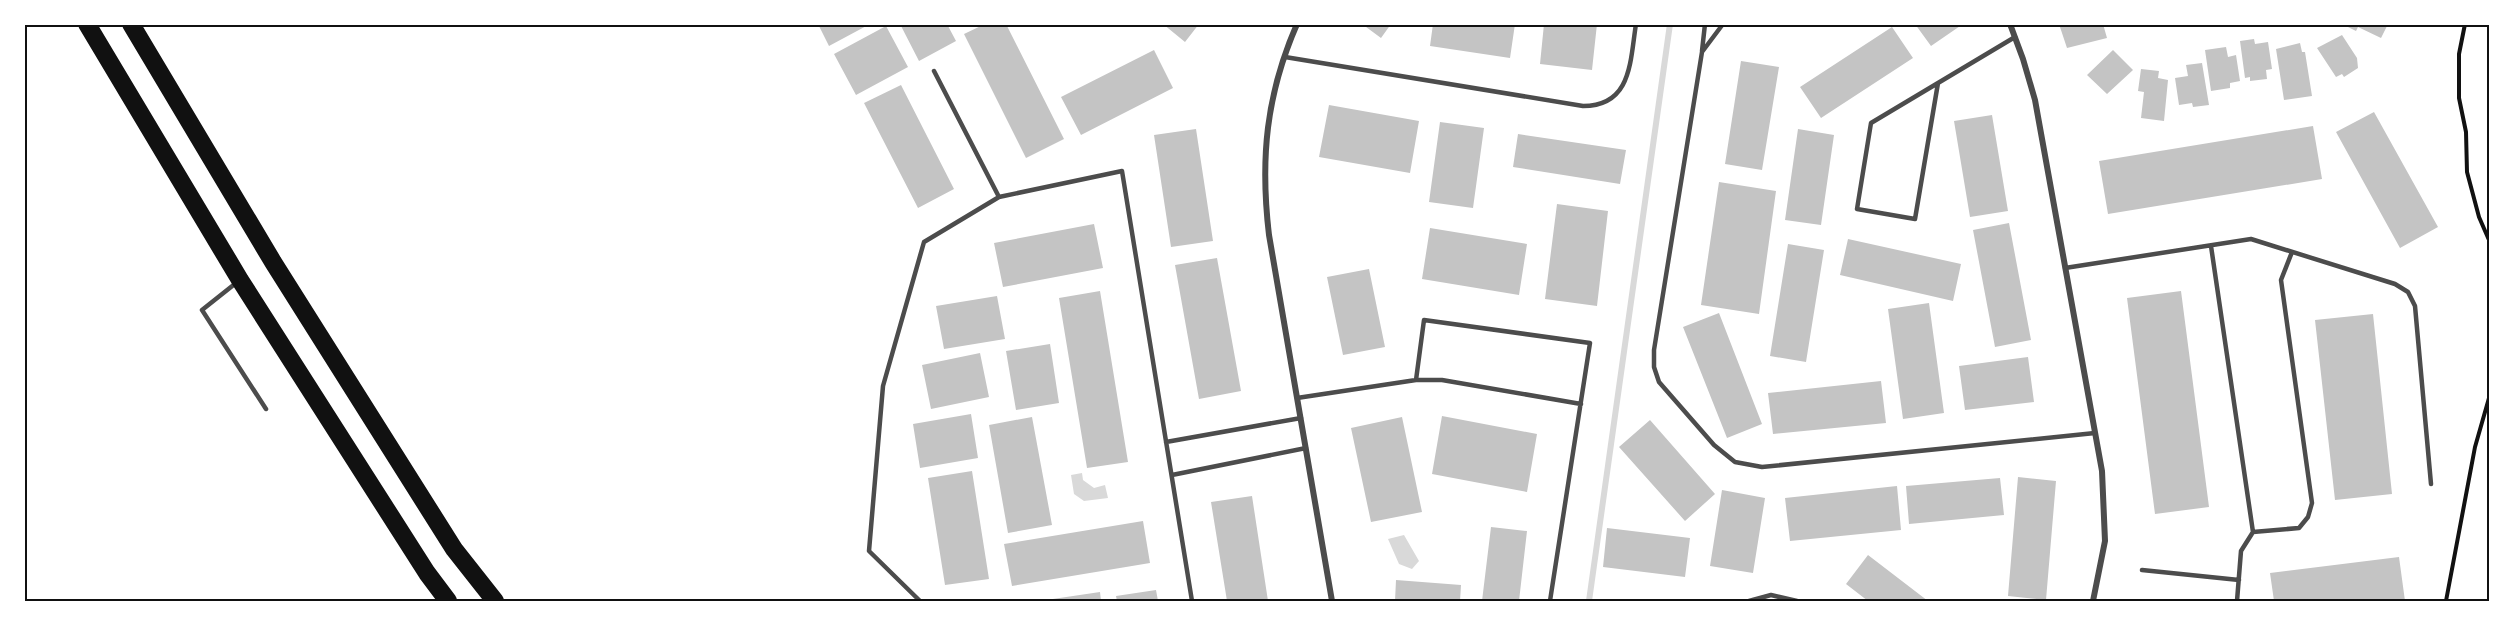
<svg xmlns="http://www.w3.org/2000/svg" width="2513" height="625" viewBox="0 0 2513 625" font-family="Commissioner,sans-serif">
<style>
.water{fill:#d9d9d9}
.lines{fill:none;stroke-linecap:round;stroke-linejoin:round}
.stream{stroke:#d9d9d9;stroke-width:6}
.building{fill:#c4c4c4}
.path{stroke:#111;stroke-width:4}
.service{stroke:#4c4c4c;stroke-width:4.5}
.minor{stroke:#4c4c4c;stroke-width:6}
.motorway{stroke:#111;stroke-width:18}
.neatline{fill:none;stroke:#111;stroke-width:2}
</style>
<rect width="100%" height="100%" fill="#fff"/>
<!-- water -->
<path class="water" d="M1082 473 1083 480 1094 488 1105 485 1108 498 1084 501 1074 494 1071 475Z
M1404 535 1419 561 1412 569 1399 564 1388 539Z"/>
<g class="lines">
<!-- stream -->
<path class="stream" d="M1589 601 1670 24"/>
</g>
<!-- building -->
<path class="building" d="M818 24H870L829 46Z
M900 24H947L956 41 919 61Z
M985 24H1006L1064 139 1026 158 964 34Z
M1163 24H1199L1185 42Z
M1362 24H1391L1381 38Z
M1433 24H1515L1510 58 1430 46Z
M1544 24H1597L1592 70 1540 64Z
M1915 24H1963L1931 46Z
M2059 24H2103L2107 38 2067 48Z
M2342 24H2388L2381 38 2358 27 2356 31Z
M886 26 908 67 856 95 834 54Z
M1892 27 1913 58 1821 118 1800 87Z
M2342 35 2357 58 2358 68 2344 77 2342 74 2336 77 2317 48Z
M2254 39 2255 44 2268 42 2272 69 2266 70 2267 79 2250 81V77L2245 78 2240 41Z
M2300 43 2302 52H2305L2312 96 2284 100 2276 49Z
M2226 47 2228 57 2236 55 2240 81 2230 83V88L2211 91 2205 50Z
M1154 50 1173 88 1081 135 1061 97Z
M2113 50 2133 70 2107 94 2087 75Z
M1741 61 1779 67 1762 170 1725 164Z
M2202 63 2209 105 2193 107 2192 103 2179 105 2175 78 2188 76 2186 65Z
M2141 69 2159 71 2158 78 2168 80 2164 121 2141 118 2144 92 2138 91Z
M901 85 954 189 918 208 864 103Z
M1329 105 1419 121 1410 173 1319 157Z
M2374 112 2438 227 2400 248 2336 132Z
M1992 115 2008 211 1970 217 1954 121Z
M1440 122 1484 128 1473 208 1429 202Z
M2313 126 2322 179 2108 214 2099 161Z
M1196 129 1213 241 1171 247 1154 135Z
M1798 129 1834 135 1821 225 1785 220Z
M1518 134 1626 150 1620 184 1513 167Z
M1719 182 1776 191 1759 314 1701 305Z
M1557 204 1608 211 1597 306 1545 299Z
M2009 223 2031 340 1995 347 1973 230Z
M1094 224 1103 268 1003 287 994 243Z
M1430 228 1527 244 1519 295 1422 279Z
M1848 239 1961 264 1953 301 1840 275Z
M1788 244 1824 250 1806 362 1770 356Z
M1217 258 1241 391 1199 399 1175 265Z
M1369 269 1385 347 1343 355 1327 277Z
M1100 291 1128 462 1087 468 1059 298Z
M2181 291 2209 507 2155 514 2127 298Z
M997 296 1005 339 944 349 936 306Z
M1929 303 1944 413 1903 419 1888 309Z
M1719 313 1762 424 1727 438 1683 327Z
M2373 314 2392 494 2335 500 2315 320Z
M1050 344 1059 403 1016 410 1006 351Z
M980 353 989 397 931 409 922 365Z
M2028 357 2034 402 1965 410 1959 366Z
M1881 381 1886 423 1773 434 1768 393Z
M971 414 978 458 920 468 913 424Z
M1442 416 1537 434 1527 492 1432 474Z
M1032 417 1052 525 1008 533 989 425Z
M1402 417 1422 512 1371 522 1351 428Z
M1650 420 1715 494 1685 521 1619 447Z
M972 471 989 579 945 585 928 478Z
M2018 477 2056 481 2046 600 2008 596Z
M2000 478 2004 515 1909 524 1906 486Z
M1897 486 1901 530 1790 541 1785 498Z
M1722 490 1765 498 1753 573 1710 566Z
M1252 496 1268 601H1227L1211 502Z
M1143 521 1150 563 1012 586 1004 544Z
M1491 527 1527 531 1519 601H1482Z
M1607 528 1690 538 1685 577 1603 567Z
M1868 555 1928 601H1868L1846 584Z
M2399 557 2405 601H2274L2270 573Z
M1396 580 1461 585 1460 601H1395Z
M1156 590 1158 601H1117L1116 596Z
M1100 592 1101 601H1046V600Z"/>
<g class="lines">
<!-- path -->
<path class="path" d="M2465 24 2459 54V98L2466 132 2467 172 2479 217 2489 240
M2446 601 2475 447 2489 398"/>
<!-- service -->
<path class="service" d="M1723 24 1702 52 1654 350V367L1659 382 1714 445 1735 462 1762 467 2095 433
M1702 51 1705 24
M1285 57 1583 106C1632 106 1630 61 1636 24
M934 71 999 197
M1938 83 1915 219 1857 209 1871 123 2015 37
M2211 246 2253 532 2241 551 2237 601
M2065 268 2251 239 2395 284 2408 292 2415 306 2431 484
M236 283 202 310 266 409
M1416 380 1424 320 1590 343 1550 601
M1297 398 1416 380H1442L1581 404
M1166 442 1301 418
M1172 475 1306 448
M2253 532 2299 528 2308 517 2312 503 2281 280 2292 252
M2142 570 2239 580
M920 601 869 551 883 386 924 242 999 197 1122 171 1192 601
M1749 601 1771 595 1797 601"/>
<!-- minor -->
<path class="minor" d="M1297 24C1266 95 1260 159 1269 235L1332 601
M2010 24 2023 59 2035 100 2102 471 2105 541 2093 601"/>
<!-- motorway -->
<path class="motorway" d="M87 24 240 280 427 573 448 601
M131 24 273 262 454 549 495 601"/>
</g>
<!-- border -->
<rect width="2513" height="625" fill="none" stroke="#ffffff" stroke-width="51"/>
<rect x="26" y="26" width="2462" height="574" class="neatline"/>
</svg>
